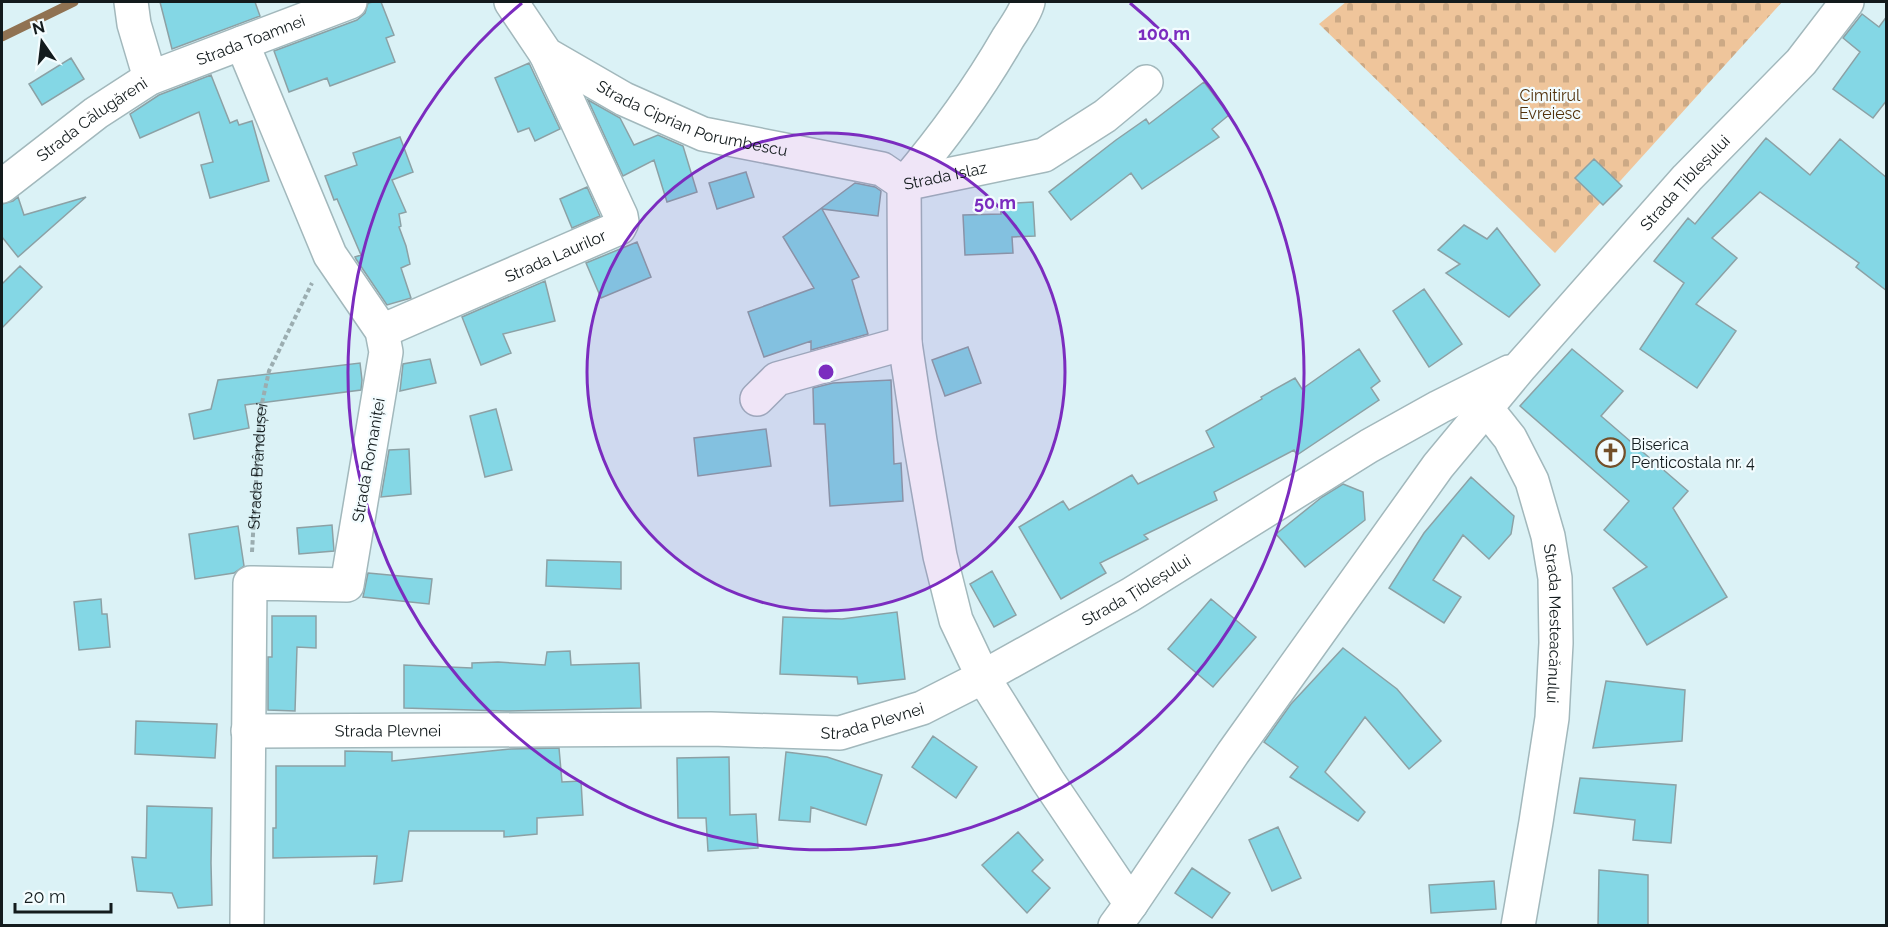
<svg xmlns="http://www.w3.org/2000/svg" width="1888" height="927" viewBox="0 0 1888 927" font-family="Raleway,sans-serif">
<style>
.cemetery{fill:url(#cemetery-stones)}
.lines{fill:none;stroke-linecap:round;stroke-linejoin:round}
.stream{stroke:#907252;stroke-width:9}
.building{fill:#84d7e5;stroke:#8ca1a5;stroke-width:1.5}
.minor-casing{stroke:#a2b8bc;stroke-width:36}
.path{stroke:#9badb0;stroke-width:4;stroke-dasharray:4.5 3;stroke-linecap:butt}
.minor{stroke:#fff;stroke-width:33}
.ring{fill:none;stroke:#7b2cbf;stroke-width:3}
.labels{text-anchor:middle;stroke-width:4.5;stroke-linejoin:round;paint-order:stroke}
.street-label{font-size:16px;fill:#131b1d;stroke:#f3fcfe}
.park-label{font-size:16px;fill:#51310b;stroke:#f3fcfe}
.poi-label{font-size:16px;fill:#131b1d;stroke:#f3fcfe;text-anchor:start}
.centre{fill:#7b2cbf;stroke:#f3fcfe;stroke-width:3}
.ring-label{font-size:18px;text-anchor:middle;font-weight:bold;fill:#7b2cbf;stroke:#f3fcfe;stroke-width:4.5;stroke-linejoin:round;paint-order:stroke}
</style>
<defs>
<pattern id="cemetery-stones" width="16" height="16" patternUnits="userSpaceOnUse" patternTransform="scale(1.5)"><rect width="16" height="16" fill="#efc59b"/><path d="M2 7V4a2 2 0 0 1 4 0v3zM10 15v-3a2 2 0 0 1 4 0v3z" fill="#cca985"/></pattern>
</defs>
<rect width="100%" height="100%" fill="#dbf2f6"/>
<!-- cemetery -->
<path class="cemetery" d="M1346 2H1782L1555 253 1319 24Z"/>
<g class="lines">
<!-- stream -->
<path class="stream" d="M2 37 74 2"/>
</g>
<!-- building -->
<path class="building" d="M160 2H255L260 16 172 49Z
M373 2H381L394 35 386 38 395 62 330 86 327 78 289 92 274 51 357 20 365 13 368 3Z
M1862 14 1879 27 1887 16V100L1873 118 1833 89 1860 52 1843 38Z
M71 58 84 79 42 105 29 84Z
M529 63 560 129 535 141 529 128 518 132 495 78Z
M211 75 230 123 237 120 239 125 252 121 269 181 210 198 201 165 213 162 199 112 140 138 130 114 159 95Z
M1204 82 1229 115 1212 129 1219 137 1142 189 1131 173 1071 220 1049 192 1116 140 1146 119 1149 124Z
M588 100 620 118 634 145 658 135 683 146 697 192 667 202 654 160 623 176Z
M400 137 413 172 392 180 406 212 399 214 401 226 399 227 406 246 410 264 401 268 411 298 387 305 356 259 355 257 361 255 337 199 334 200 325 176 357 165 353 153Z
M1766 138 1810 175 1840 139 1887 178V291L1856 267 1859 263 1760 192 1712 238 1737 258 1696 304 1736 331 1697 388 1640 349 1684 283 1654 261 1688 218 1695 224Z
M1594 159 1622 186 1603 205 1575 178Z
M746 172 754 197 717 209 709 183Z
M855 183 875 187 881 191 878 216 822 209 859 277 852 280 868 334 811 350V341L764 357 748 312 814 288 783 237Z
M587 187 600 216 572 228 560 199Z
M18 197 24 215 86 197 18 257 2 237V204L13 201Z
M1033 202 1035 236 1012 237 1013 253 965 255 963 215 1001 214 1000 204Z
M1464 225 1487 239 1497 228 1540 285 1509 317 1446 273 1460 264 1438 250Z
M637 242 651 277 601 298 586 263Z
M20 266 42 287 2 328V284Z
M545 281 555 321 503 334 511 353 481 365 462 317Z
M1424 289 1462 344 1429 367 1393 311Z
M968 347 981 383 945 396 932 360Z
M1359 349 1380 381 1371 388 1379 400 1297 455 1294 450 1214 492 1217 500 1144 535 1148 539 1100 563 1106 573 1061 599 1019 527 1063 501 1069 510 1132 475 1138 484 1214 447 1206 431 1262 399 1261 397 1295 378 1302 389Z
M1572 349 1623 391 1601 416 1688 491 1673 508 1727 597 1647 645 1613 588 1647 567 1604 530 1629 501 1520 406Z
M430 359 436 383 400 391 403 364Z
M360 363 362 380 361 390 245 405 249 428 194 439 189 414 211 409 218 380Z
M891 380 894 464 901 463 903 501 830 506 825 424H814L813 388 833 383Z
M496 409 512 470 485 477 470 416Z
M766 429 771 466 698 476 694 438Z
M409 449 411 494 381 497 389 450Z
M1471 477 1514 516 1511 534 1489 559 1463 535 1433 580 1461 597 1444 623 1389 588 1424 533Z
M1343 484 1363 492 1365 520 1305 567 1276 534 1322 497Z
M332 525 334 551 299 554 297 528Z
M238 526 244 566 234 573 195 579 189 534Z
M547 560 621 562V589L546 586Z
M992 571 1016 615 994 627 970 584Z
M368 573 432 579 429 604 363 597Z
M101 599 102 614H107L110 647 79 650 74 602Z
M1211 599 1256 637 1213 687 1168 649Z
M897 612 905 679 858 684 857 677 780 674 783 617 842 619Z
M272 616H316V648L297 647 295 711 268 710V657H272Z
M1343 648 1397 689 1441 741 1409 769 1365 717 1325 772 1365 812 1358 821 1290 777 1298 767 1264 742 1291 704Z
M570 651 571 665 639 663 641 708 506 711 404 708V665L472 668V663L498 662 545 665 547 652Z
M1606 681 1685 690 1682 741 1593 748Z
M136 721 217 724 215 758 135 754Z
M933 736 977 767 956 798 912 767Z
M559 748 562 782 581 781 583 815 537 818V834L504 837V831H409L402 881 374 884 377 856 273 858V828H276V766H345V751L392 752V761L511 749Z
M786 752 827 757 882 775 866 825 811 807 810 822 779 820Z
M729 757 730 815 756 814 758 848 708 851 706 818H678L677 758Z
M1580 778 1676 785 1671 843 1633 840 1635 820 1574 813Z
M147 806 212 808 211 863 212 905 178 908 172 893 137 891 132 857 146 858Z
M1278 827 1301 878 1272 891 1249 840Z
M1018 832 1043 860 1032 871 1050 888 1027 913 982 865Z
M1192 868 1230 893 1212 918 1175 893Z
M1599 870 1648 875V926H1598Z
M1494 881 1496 909 1431 913 1429 885Z"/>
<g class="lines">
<defs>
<g id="minor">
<path d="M131 2 134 24 150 78"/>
<path id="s2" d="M511 2 546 54 624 99 703 134 882 169 904 184"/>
<path d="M242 43 330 255 382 331 386 352 347 585 250 583 247 926"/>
<path id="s3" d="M904 184 1044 155 1105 116 1146 82"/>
<path d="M904 184C943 138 978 90 1008 38 1015 27 1025 14 1028 2"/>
<path id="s4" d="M2 186 96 113 150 78 350 2"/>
<path id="s5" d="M382 331 619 228 622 222 621 216 546 54"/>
<path d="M757 399 777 379 905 343"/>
<path id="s6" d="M1486 408 1510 438 1532 481 1548 536 1555 578 1556 643 1552 718 1536 822 1518 926"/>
<path id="s7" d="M248 731 711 729 840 733 922 708 983 677 956 620 940 556 920 441 905 343 904 184"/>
<path id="s8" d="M1131 904 1048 781 983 677 1130 595 1369 446 1439 407 1509 372"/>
<path id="s9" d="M1115 926 1131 904 1233 753 1438 466 1521 366 1687 178 1801 62 1847 2"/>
</g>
</defs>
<!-- minor casing -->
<use href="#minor" class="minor-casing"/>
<!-- path -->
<path class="path" id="s1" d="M252 552 260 412 269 371 312 283"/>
<!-- minor -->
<use href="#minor" class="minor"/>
</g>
<!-- distance rings -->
<circle cx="826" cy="372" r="239" fill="#7b2cbf" fill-opacity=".12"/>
<g class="ring">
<circle cx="826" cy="372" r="239"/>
<path d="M1130 3A478 478 0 1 1 522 3"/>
</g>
<!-- icons -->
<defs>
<symbol id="church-ring" viewBox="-11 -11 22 22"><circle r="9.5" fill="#f3fcfe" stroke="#734f29" stroke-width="1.5"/><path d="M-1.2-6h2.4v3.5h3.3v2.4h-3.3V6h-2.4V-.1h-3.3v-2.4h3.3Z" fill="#734f29"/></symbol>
</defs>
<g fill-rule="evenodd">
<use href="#church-ring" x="1594" y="436" width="33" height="33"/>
</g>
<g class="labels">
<!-- street labels -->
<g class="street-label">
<text dy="6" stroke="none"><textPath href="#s4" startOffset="291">Strada Toamnei</textPath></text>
<text dy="6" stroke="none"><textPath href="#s2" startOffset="224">Strada Ciprian Porumbescu</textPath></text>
<text dy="6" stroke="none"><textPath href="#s4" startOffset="112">Strada Călugăreni</textPath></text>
<text dy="6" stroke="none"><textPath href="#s3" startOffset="42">Strada Islaz</textPath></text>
<text dy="6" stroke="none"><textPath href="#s9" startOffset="938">Strada Țibleșului</textPath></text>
<text dy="6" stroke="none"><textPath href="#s5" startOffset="189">Strada Laurilor</textPath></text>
<text transform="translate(368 460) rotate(-80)" y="6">Strada Romaniței</text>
<text dy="6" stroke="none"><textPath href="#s1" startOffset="86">Strada Brândușei</textPath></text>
<text dy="6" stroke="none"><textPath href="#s8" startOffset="447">Strada Țibleșului</textPath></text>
<text dy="6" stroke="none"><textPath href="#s6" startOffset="232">Strada Mesteacănului</textPath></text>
<text dy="6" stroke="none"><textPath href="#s7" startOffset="626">Strada Plevnei</textPath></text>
<text dy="6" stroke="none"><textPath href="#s7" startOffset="140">Strada Plevnei</textPath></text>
</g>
<!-- park labels -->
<g class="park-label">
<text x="1550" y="101">Cimitirul<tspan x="1550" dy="18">Evreiesc</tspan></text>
</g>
<!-- poi labels -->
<g class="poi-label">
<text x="1631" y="450">Biserica<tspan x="1631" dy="18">Penticostala nr. 4</tspan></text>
</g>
</g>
<circle cx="826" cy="372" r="9" class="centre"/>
<g class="ring-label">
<text x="1164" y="40">100 m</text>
<text x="995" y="209">50 m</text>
</g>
<!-- border -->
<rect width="1888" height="927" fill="none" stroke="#131b1d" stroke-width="6"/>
<!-- north arrow -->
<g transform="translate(42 42) rotate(346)" stroke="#f3fcfe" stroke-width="4.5" paint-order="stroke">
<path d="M0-4.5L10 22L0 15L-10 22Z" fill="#131b1d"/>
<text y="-9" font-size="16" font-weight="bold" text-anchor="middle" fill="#131b1d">N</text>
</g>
<!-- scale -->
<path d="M15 903v9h96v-9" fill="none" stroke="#131b1d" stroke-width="3"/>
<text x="24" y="903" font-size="18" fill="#131b1d" stroke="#f3fcfe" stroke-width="4.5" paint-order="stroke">20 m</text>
</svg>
